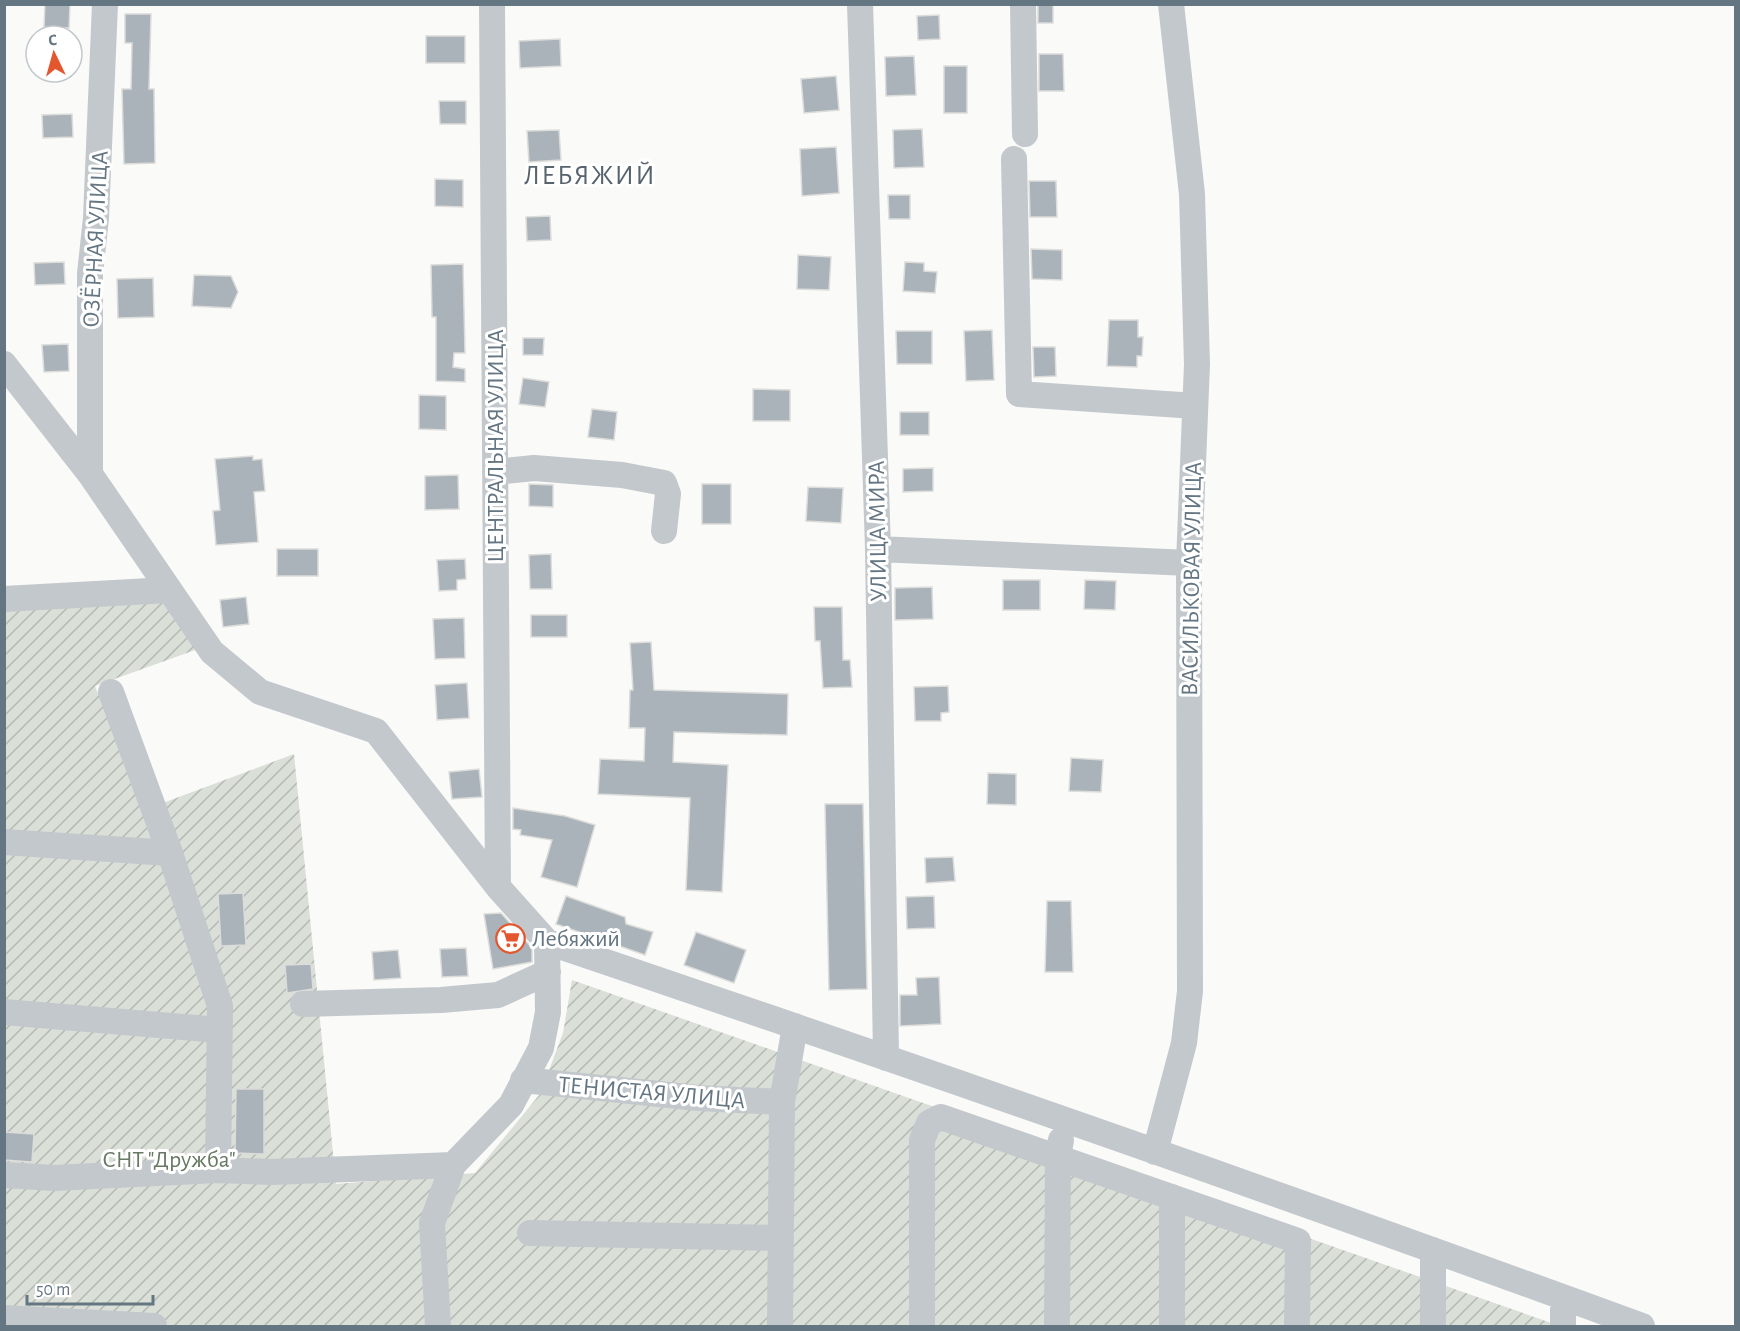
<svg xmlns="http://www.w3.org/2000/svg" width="1740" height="1331" viewBox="0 0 1740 1331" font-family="'Alegreya Sans',sans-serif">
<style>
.garden{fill:url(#garden-furrows)}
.building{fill:#aab3b9;stroke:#dcdcda;stroke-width:1.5}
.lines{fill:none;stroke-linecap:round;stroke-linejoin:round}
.minor{stroke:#c3c8cc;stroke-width:26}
.labels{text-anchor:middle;stroke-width:6;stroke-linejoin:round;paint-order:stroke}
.street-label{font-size:24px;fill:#657683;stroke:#fff}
.poi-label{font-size:24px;fill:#657683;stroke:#fff;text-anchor:start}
.park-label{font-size:24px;fill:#687a64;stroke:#fff}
.quarter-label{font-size:27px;letter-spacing:1.5px;fill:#57646e;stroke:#fff}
</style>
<defs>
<pattern id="garden-furrows" width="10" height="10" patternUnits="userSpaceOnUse" patternTransform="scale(1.5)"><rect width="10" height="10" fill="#dadfd7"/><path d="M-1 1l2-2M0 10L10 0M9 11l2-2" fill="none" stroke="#b4b9b4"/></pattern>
</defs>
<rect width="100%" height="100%" fill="#fafaf8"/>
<!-- garden -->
<path class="garden" d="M161 590 198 649 95 686 144 810 294 754 336 1184 475 1173 540 1094 563 1033 572 980 1560 1326H5V600Z"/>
<!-- building -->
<path class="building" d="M45 4H70L69 28 44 27Z
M1038 4H1053V23H1038Z
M125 14H151L149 89H154L155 163 124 164 122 89H131L132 43H125Z
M939 15 940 39 918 40 917 16Z
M426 36H465V63H426Z
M560 39 561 66 520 68 519 41Z
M1039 54H1063L1064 91H1039Z
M914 56 916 95 886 96 885 57Z
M944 66H967V113H944Z
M836 76 839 110 804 113 801 79Z
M439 101H466V124H440Z
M72 114 73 137 43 138 42 115Z
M922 129 924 167 894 168 893 130Z
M559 130 561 160 529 162 527 131Z
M836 147 839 193 802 196 800 149Z
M435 179 463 180V207L435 206Z
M1029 181H1056L1057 217H1030Z
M888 195H910V219H889Z
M550 216 551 240 527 241 526 217Z
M1031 249 1062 250V280L1032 279Z
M798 255 831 257 829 290 797 289Z
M64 262 65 284 35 285 34 263Z
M905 262 924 263V271L937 272 935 293 903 291Z
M463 264 465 353H454L453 367 465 369V382L436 381V317H432L431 265Z
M194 275 231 276 238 292 231 308 192 306Z
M153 278 154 317 118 318 117 279Z
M1109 320H1138V337H1143L1142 356H1137V367L1107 366Z
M992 330 994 380 966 381 964 331Z
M896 331H932V364H897Z
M523 338H544L543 355H523Z
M68 344 69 371 44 372 42 345Z
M1033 347H1055L1056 376 1034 377Z
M523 378 549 382 545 407 519 404Z
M753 389 790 390V421H753Z
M419 395 446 396V430L419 429Z
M592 409 617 412 614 440 588 437Z
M900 412H929V435H900Z
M253 456V460L262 459 265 491 254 492 258 542 216 545 213 511 220 510 215 459Z
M933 468V491L903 492V469Z
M458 475 459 509 425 510V476Z
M529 484 553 485V507L529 506Z
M702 484H731V524H702Z
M808 487 843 488 841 523 806 521Z
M277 549H318V576H277Z
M551 554 552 589H530L529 555Z
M465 559 466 579 457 580V590L439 591 437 560Z
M1003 580H1040V610H1003Z
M1085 580 1116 581 1115 610 1084 609Z
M932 587 933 619 895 620V588Z
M246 597 249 624 223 627 220 600Z
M814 607H842L843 660H850L852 687 823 688 820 641H815Z
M531 615H567V637H531Z
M464 618 465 658 435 659 433 619Z
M651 642 654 690 788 694 787 735 674 732 673 762 728 765 722 892 686 890 690 798 598 794 600 759 644 761 645 728H629L630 690H633L630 643Z
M467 683 469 718 437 720 435 685Z
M948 686 949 712 941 713V721H915L914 687Z
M1071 758 1103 760 1101 792 1069 791Z
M479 769 482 797 452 799 449 772Z
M988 773 1016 774V805L987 804Z
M825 804H863L867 989 829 990Z
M513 808 565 816 595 825 577 887 541 877 552 840 520 835 521 830 513 829Z
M953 857 955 881 926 883 925 858Z
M243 893 246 945 221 946 218 894Z
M566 896 625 917 626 924 653 932 645 955 556 924Z
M934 896 935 928 907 929 906 897Z
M1047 901H1071L1073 972H1045Z
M501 913 532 948V962L493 969 484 914Z
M696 932 746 950 734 983 684 965Z
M466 948 468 976 442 977 440 949Z
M398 950 401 978 374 980 372 952Z
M311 964 313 989 287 993 285 965Z
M939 977 941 1024 900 1026V995H917L916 978Z
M236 1089H264V1154L235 1153Z
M4 1132 34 1134 32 1162 4 1160Z"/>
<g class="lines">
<!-- minor -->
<path class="minor" d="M492 4 498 887
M860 4 878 549 886 1058
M1023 4 1025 134
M1014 159 1019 394 1195 406
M4 364 90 474 212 652 260 692 376 731 498 887 547 942C914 1066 1279 1193 1642 1326
M495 472 534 468 622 475 664 483 668 494 664 531
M90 474V274L96 218 105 4
M878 549 1189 563
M4 599 169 590
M111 692 170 853 220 1006 218 1170
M4 842 170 853
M303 1004 441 1000 498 995 548 972
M4 1012 219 1030
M523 1080 698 1098 782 1102
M1155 1152 1184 1043 1190 991 1189 563 1197 364 1192 194 1171 4
M4 1175 54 1178 218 1170 271 1172 453 1165 511 1105 541 1048 548 1012 547 942
M1172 1197V1326
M530 1233 781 1238
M4 1318 154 1326
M438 1326 432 1223 453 1165
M780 1326 782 1102 795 1026
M922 1326V1140L929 1123 941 1117 1298 1241 1297 1326
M1057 1326 1058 1156 1061 1140
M1433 1326V1250
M1563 1326V1298"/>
</g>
<!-- icons -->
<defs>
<symbol id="supermarket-ring" viewBox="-11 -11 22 22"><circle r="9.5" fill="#fff" stroke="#e4572e" stroke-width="1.5"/><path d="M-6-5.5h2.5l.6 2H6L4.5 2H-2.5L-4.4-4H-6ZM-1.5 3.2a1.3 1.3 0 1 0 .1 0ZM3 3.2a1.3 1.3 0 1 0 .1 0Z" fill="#e4572e"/></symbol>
</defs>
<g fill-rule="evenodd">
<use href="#supermarket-ring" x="494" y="922" width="33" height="33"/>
</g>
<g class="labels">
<!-- street labels -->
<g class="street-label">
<text transform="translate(95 239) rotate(-87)" y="8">ОЗЁРНАЯ УЛИЦА</text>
<text transform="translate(495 446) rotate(-90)" y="8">ЦЕНТРАЛЬНАЯ УЛИЦА</text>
<text transform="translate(877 531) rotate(-91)" y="8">УЛИЦА МИРА</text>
<text transform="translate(1191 579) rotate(-89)" y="8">ВАСИЛЬКОВАЯ УЛИЦА</text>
<text transform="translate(652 1092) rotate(5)" y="8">ТЕНИСТАЯ УЛИЦА</text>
</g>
<!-- poi labels -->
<g class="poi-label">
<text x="532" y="946">Лебяжий</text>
</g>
<!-- park labels -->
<g class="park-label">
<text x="169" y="1167">СНТ "Дружба"</text>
</g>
<!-- quarter labels -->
<g class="quarter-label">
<text x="590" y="184">ЛЕБЯЖИЙ</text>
</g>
</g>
<!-- border -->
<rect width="1740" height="1331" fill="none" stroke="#657683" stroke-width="12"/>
<!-- north arrow -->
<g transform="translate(54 54) rotate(355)"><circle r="28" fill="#ffffff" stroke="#c1c8cd" stroke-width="1.5"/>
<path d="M0-4.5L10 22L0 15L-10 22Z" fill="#e4572e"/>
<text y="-9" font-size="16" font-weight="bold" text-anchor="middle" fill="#657683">С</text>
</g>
<!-- scale -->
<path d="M27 1295v9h126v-9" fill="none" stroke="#657683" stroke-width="3"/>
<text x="36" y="1295" font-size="18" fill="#657683" stroke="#ffffff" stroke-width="4.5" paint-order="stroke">50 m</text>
</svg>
